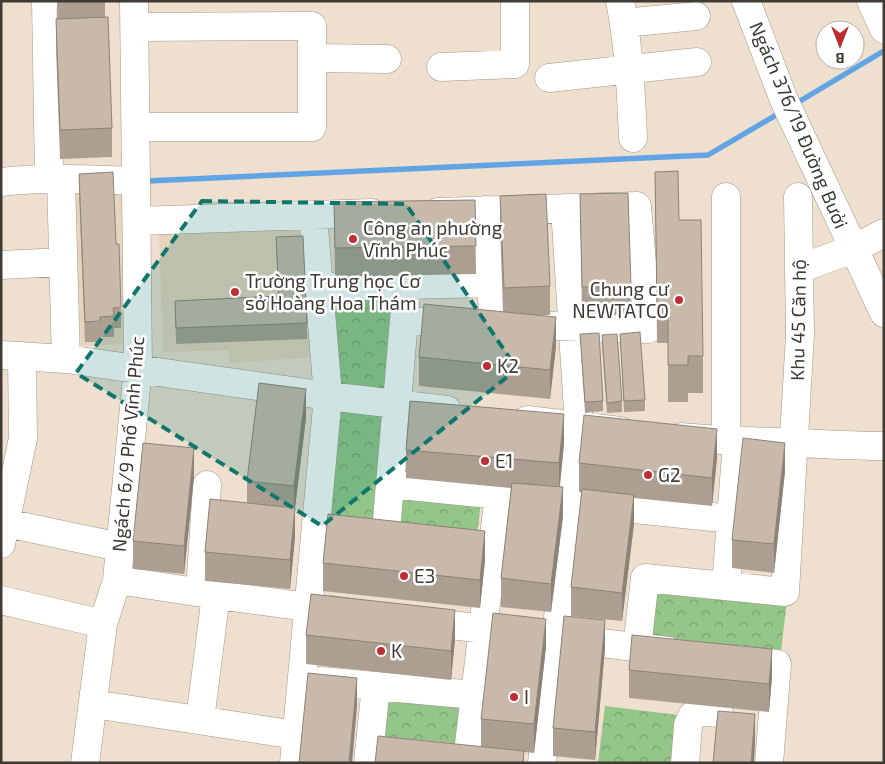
<svg xmlns="http://www.w3.org/2000/svg" width="885" height="764" viewBox="0 0 885 764" font-family="'Exo 2',sans-serif">
<style>
.built{fill:#e8d4bd}
.forest{fill:url(#forest-crowns)}
.lines{fill:none;stroke-linecap:round;stroke-linejoin:round}
.stream{stroke:#61a4e4;stroke-width:5.5}
.minor-casing{stroke:#a39586;stroke-width:29}
.minor{stroke:#fff;stroke-width:28}
.wall{fill:#ac9f92}
.shaded-wall{fill:#8c8277}
.building{fill:#c8b9aa;stroke:#8c8277}
.marked{fill:#0f766e;fill-opacity:0.2;stroke:#0f766e;stroke-width:4;stroke-dasharray:10 6;stroke-linejoin:round}
.poi-dot{fill:#be2e34;stroke:#fff;stroke-width:2}
.labels{text-anchor:middle;stroke-width:5;stroke-linejoin:round;paint-order:stroke}
.street-label{font-size:19px;fill:#3f3a33;stroke:#fff}
.poi-label{font-size:19px;fill:#3f3a33;stroke:#fff;text-anchor:start}
</style>
<defs>
<pattern id="forest-crowns" width="20" height="18" patternUnits="userSpaceOnUse" patternTransform="scale(1.25)"><rect width="20" height="18" fill="#93c688"/><path d="M2 6a3 3 0 1 1 6 0M12 15a3 3 0 1 1 6 0" fill="none" stroke="#79a270"/></pattern>
</defs>
<rect width="100%" height="100%" fill="#eedfcf"/>
<!-- built -->
<path class="built" d="M74 185 129 189V335L122 344 81 346Z
M305 230 312 357 230 363 229 350 163 352 159 234Z"/>
<!-- forest -->
<path class="forest" d="M398 290 390 398 323 389 321 293Z
M324 403 389 410 377 533 312 527Z
M396 492 481 502 476 544 391 534Z
M653 585 787 600 781 651 648 636Z
M383 694 466 702 462 744 379 736Z
M605 706 686 716 680 763H598Z"/>
<g class="lines">
<!-- stream -->
<path class="stream" d="M795 104 882 52
M147 181 708 155 783 111"/>
<defs>
<path id="minor" d="M46 1 49 179
M620 1C629 46 631 92 633 138
M746 1 784 100 884 313
M871 1 884 29
M624 23 696 16
M135 27 312 26V58L387 59
M441 67 515 64V1
M549 78 697 62
M136 127H312V58
M61 179 66 359
M1 182C46 177 91 179 136 181
M485 210 494 324
M438 212 637 206 648 329 518 325
M137 221 372 213
M1 265 63 262
M799 269 853 249 884 233
M319 287 491 283
M404 321 460 323
M1 355 66 359 328 396 447 410
M527 420 620 431
M681 437C719 441 757 441 796 443 825 444 854 446 884 446
M726 440V197
M390 484 548 500
M595 505 732 519
M1 522 120 547
M385 543 407 285
M1 544 23 438 22 356
M117 580 216 595 346 612
M726 586 737 441
M200 592 207 485
M1 600 103 624
M418 621 668 651
M637 648 645 578 785 592 800 334 798 197
M736 659 777 664 769 763
M321 681 474 695
M93 704 296 735
M200 720 216 595
M369 751 412 756
M467 761 499 495
M85 763 103 624 117 580 138 368 134 1
M294 763 328 396 313 215
M368 763 376 686
M542 763 579 426 565 208
M685 763 688 725 692 716 698 711 719 713"/>
</defs>
<!-- minor casing -->
<use href="#minor" class="minor-casing"/>
<!-- minor -->
<use href="#minor" class="minor"/>
</g>
<!-- wall -->
<path class="wall" d="M57 1H105V17L112 128V157L60 159 56 48Z
M655 172 679 220 703 356V393H688V402H668V343H657Z
M79 174 116 244 121 307V328H114V337H100V342H85L79 194Z
M580 194 631 286V315L582 316Z
M500 196 550 286V315H536L556 346 550 399 419 386V357L503 312 500 225Z
M475 200 476 274 335 277 334 202Z
M276 237 307 323V339L176 344 175 301 278 296Z
M580 334 603 401V411L585 413Z
M620 334 645 400V411L624 412Z
M602 335 622 401V412L607 413 602 346Z
M306 418 295 508V537L290 589 205 581V552L247 503V481Z
M564 443 560 487 563 516 551 612 501 607V578L511 488 406 478V450Z
M717 458 712 506 634 498V524L622 621 571 616V587L582 492H579V463Z
M785 471 774 573 732 568V540Z
M194 477 184 574 133 569V541Z
M485 560 480 608 323 591V563Z
M306 635 455 639 451 680 306 664Z
M546 647 534 753 524 752V763L481 747V719Z
M605 648 595 760 553 756V728Z
M629 670 772 677 769 712 629 698Z"/>
<!-- shaded-wall -->
<path class="shaded-wall" d="M556 317V346L550 399V370Z
M306 389V418L294 515V486Z
M564 414V443L559 492V463Z
M717 429V458L712 506V478Z
M785 443V471L774 573V544Z
M194 448V477L184 574V546Z
M563 487V516L551 612V584Z
M634 495V524L622 621V593Z
M295 508V537L290 589V560Z
M485 531V560L480 608V580Z
M455 610V639L451 680V651Z
M546 619V647L534 753V724Z
M605 620V648L595 760V732Z
M772 649V677L769 712V684Z
M357 678V707L352 763H349Z
M755 714V743L754 763H751Z"/>
<!-- building -->
<path class="building" d="M108 17 112 128 60 130 56 19Z
M678 171 679 220H701L703 356H688V365H668V306H657L655 172Z
M113 172 116 244H119L121 307 113 308 114 316 100 317V321L85 322 79 174Z
M628 193 631 286 582 287 580 194Z
M546 194 550 286 504 288 500 196Z
M475 200 476 246 335 248 334 202Z
M303 236 307 323 176 328 175 301 279 296 276 237Z
M424 304 556 317 550 370 419 357Z
M640 332 645 400 624 401 620 334Z
M599 333 603 401 585 402 580 334Z
M617 334 622 401 607 403 602 335Z
M259 383 306 389 294 486 247 481Z
M410 401 564 414 559 463 406 450Z
M584 415 717 429 712 478 579 463Z
M743 438 785 443 774 544 732 540Z
M143 443 194 448 184 546 133 541Z
M512 483 563 487 551 584 501 578Z
M582 489 634 495 622 593 571 587Z
M210 499 295 508 290 560 205 552Z
M328 514 485 531 480 580 323 563Z
M311 594 455 610 451 651 306 635Z
M493 613 546 619 534 724 481 719Z
M564 616 605 620 595 732 553 728Z
M632 635 772 649 769 684 629 670Z
M308 673 357 678 349 763H299Z
M718 711 755 714 751 763H713Z
M378 736 524 751 523 763H375Z"/>
<!-- marked area -->
<path class="marked" d="M202 201 406 204 517 369 322 526 76 373Z"/>
<!-- markers -->
<g class="poi-dot">
<circle cx="353" cy="239" r="5"/>
<circle cx="235" cy="292" r="5"/>
<circle cx="679" cy="300" r="5"/>
<circle cx="487" cy="366" r="5"/>
<circle cx="485" cy="461" r="5"/>
<circle cx="648" cy="475" r="5"/>
<circle cx="404" cy="576" r="5"/>
<circle cx="381" cy="651" r="5"/>
<circle cx="514" cy="697" r="5"/>
</g>
<g class="labels">
<!-- street labels -->
<g class="street-label">
<text transform="translate(799 125) rotate(67)" y="7">Ngách 376/19 Đường Bưởi</text>
<text transform="translate(798 320) rotate(-89)" y="7">Khu 45 Căn hộ</text>
<text transform="translate(128 444) rotate(-85)" y="7">Ngách 6/9 Phố Vĩnh Phúc</text>
</g>
<!-- poi labels -->
<g class="poi-label">
<text x="363" y="235">Công an phường<tspan x="363" dy="22">Vĩnh Phúc</tspan></text>
<text x="245" y="288">Trường Trung học Cơ<tspan x="245" dy="22">sở Hoàng Hoa Thám</tspan></text>
<text x="669" y="296" text-anchor="end">Chung cư<tspan x="669" dy="22">NEWTATCO</tspan></text>
<text x="497" y="373">K2</text>
<text x="495" y="468">E1</text>
<text x="658" y="482">G2</text>
<text x="414" y="583">E3</text>
<text x="391" y="658">K</text>
<text x="524" y="704">I</text>
</g>
</g>
<!-- border -->
<rect width="885" height="764" fill="none" stroke="#3f3a33" stroke-width="5"/>
<!-- north arrow -->
<g transform="translate(840 45) rotate(180)"><circle r="24" fill="#ffffff" stroke="#b2b0ad"/>
<path d="M0-4L9 19L0 12L-9 19Z" fill="#be2e34"/>
<text y="-8" font-size="14" font-weight="bold" text-anchor="middle" fill="#3f3a33">B</text>
</g>
</svg>
